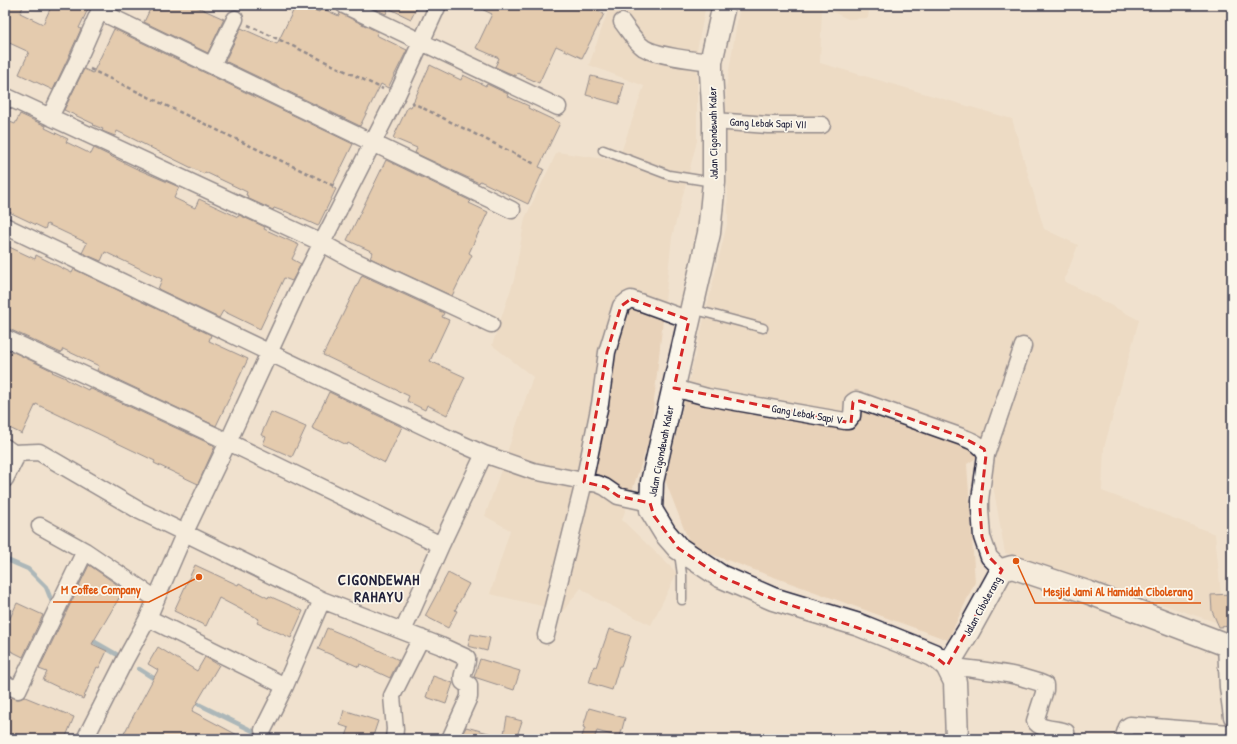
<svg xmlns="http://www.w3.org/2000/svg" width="1237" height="744" viewBox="0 0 1237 744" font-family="'Patrick Hand',sans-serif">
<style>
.built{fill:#e8d2b9}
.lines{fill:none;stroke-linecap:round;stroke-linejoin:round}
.stream{stroke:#5a839f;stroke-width:4.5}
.building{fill:#d5af87;stroke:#22223b}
.lane-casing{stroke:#22223b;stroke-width:11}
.street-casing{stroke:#22223b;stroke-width:19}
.secondary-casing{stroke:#22223b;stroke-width:25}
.path{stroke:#22223b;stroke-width:2.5;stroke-dasharray:4 3;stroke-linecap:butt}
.lane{stroke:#fbf7ec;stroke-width:8}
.street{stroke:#fbf7ec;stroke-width:16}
.secondary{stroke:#fbf7ec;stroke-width:22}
.marked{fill:none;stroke:#d62828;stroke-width:3;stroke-dasharray:8 5;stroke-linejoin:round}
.labels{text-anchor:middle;stroke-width:3.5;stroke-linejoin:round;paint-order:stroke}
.street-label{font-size:11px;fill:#22223b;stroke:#fbf7ec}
.district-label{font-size:15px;font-weight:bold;letter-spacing:1px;fill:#22223b;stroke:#fbf7ec}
.leader{fill:none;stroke:#de560e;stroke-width:1.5}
.callout-dot{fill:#de560e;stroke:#fbf7ec;stroke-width:1.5}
.callout-label{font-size:12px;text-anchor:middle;font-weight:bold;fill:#de560e;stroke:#fbf7ec;stroke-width:3.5;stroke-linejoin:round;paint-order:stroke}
</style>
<rect width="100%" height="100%" fill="#f0e1ce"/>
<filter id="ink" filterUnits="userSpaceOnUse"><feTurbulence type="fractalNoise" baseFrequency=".025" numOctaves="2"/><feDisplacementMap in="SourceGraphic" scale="8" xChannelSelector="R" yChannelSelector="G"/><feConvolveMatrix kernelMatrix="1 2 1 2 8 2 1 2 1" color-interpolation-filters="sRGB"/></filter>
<g filter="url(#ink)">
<!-- built -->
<path class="built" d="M610 5H706L697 50V141L672 237 650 438 622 520 677 573 651 625 597 599 581 588 563 611 490 594 510 530 485 516 533 377 492 345 514 280 525 218 557 152 618 161 644 86 589 65Z
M740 5H870L868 18 848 19 822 7 820 63 1012 119 1044 229 1078 245 1064 281 1139 320 1104 448 1102 491 1215 534 1224 625 1033 561 1005 553 987 451 967 464 975 582 948 640 691 547 665 480 728 220 726 88Z"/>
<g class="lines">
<!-- stream -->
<path class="stream" d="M5 559 28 569 46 587 54 607
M88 638 116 654
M139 669 158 681
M192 701 269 739"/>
</g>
<!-- building -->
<path class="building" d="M5 5H24L20 13 43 24 52 5H90L79 28 81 29 68 58 53 90 19 74 29 52 5 41Z
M152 5H193L224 19 208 53 144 22Z
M296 5H304L319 12 321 8 339 16 340 13 378 32 376 35 407 50 388 88 381 84 360 126 225 61 241 28 277 44Z
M366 5H418L411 19 388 8 386 14Z
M473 5H586L604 14 582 58 556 46 539 83 517 73 516 76 495 67 499 58 476 48 492 14Z
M114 29 353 144 332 187 336 189 318 226 285 211V212L274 208 273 210 247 198 248 196 246 195 247 192 205 172 204 174 117 131 115 136 102 131 103 129 93 125 94 124 64 110 84 69 93 73Z
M430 65 461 80 463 75 486 86 487 84 508 94 507 96 529 106 528 108 560 123 539 167 544 169 528 204 480 181 479 183 415 153 417 148 393 138 408 106 411 107Z
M591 76 624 84 619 104 586 95Z
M20 114 46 126 45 128 68 139 66 142 91 154 94 148 135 168 179 187 174 198 195 208 199 199 238 217 239 215 265 227 264 229 299 245 292 259 301 264 292 281 284 278 260 329 223 311 219 318 158 289 162 279 105 252 101 261 82 253 87 243 47 224 45 229 5 210V120L15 124Z
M386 160 471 201 469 203 488 212 469 253 472 255 452 296 370 258 373 252 347 240Z
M5 245 35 259 36 255 72 273 74 269 211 335 209 341 248 359 216 426 97 370 99 366 63 349 61 353 9 329H5Z
M362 275 444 313 442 317 449 320 430 361 465 377 447 415 427 405 425 410 407 401 409 396 323 355Z
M5 348 53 371 52 372 66 378V379L88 390 89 388 215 446 198 484 154 463 155 461 36 404 22 434 5 426Z
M329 392 402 427 385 463 348 443 347 445 312 428Z
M271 412 306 427 292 457 263 444 266 437 261 435Z
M89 565 125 590 120 599 119 598 92 644 107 651 99 668 97 667 83 699 43 680 47 672 39 669Z
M195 565 238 585 239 583 268 598 269 596 303 611 291 638 257 623 259 619 219 598 206 626 174 611Z
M448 573 469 584 455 610 457 611 448 628 425 616Z
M1231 594 1232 626 1219 627 1212 611 1211 595Z
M17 603 43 615 23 657 5 648V629Z
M327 628 368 645 399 660 390 678 360 664 359 667 318 649Z
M609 629 631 636 621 666H619L612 690 589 683 594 666 596 667Z
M471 634 490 638 487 651 468 646Z
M158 647 197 671 205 657 219 665 192 711 245 739H121L158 670 148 664Z
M480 659 520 671 514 690 474 677Z
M433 676 453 683 446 704 426 697Z
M5 694 18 699 25 697 74 717 65 739H5Z
M589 708 625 718 620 737 597 731 594 739H581L585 728 583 727Z
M344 710 378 721 372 739H345L349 728 340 725Z
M507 717 522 721 516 739H503Z
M466 727 496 735V739H460Z"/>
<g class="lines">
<defs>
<path id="lane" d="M603 150 669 175 713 182
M692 309 763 328
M679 553 682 575V600"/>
<path id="street" d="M344 5 558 107
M99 11 512 210
M622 22C629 31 635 42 644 48 657 56 694 60 711 62
M212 65 235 19
M5 96 322 243 353 260 491 324
M50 117 77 62 102 5
M714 121 768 125H822
M5 226 448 438 484 454 533 471 598 484 605 487 618 496 650 503
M5 338 216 436 441 545
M674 388 707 397 845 421H848L852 416 853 402 856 400 860 401 962 437C972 441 982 444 986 455
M5 447 13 453 15 459 5 479
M13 453 39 452 140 511 322 600 441 646 467 658C468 667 460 674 463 682L469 685V697L450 739
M40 526 85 551
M1002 570 989 557 982 537 980 509V500L986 455 1023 346
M148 618 285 686
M403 631 441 545 484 454
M546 635 584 482 600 404 607 352 621 306 627 301 631 299 689 320
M1226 645 1228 687 1232 717
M947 666C972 669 996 671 1021 677 1029 680 1037 681 1045 685V690L1035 721C1039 729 1055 729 1063 731L1066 732 1067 739
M5 684 18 690 85 551 156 599
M263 730 285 686 322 600
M85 739 125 660 148 618 185 532 228 442 297 292 397 95 438 5
M394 739 395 729 392 696 421 638
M1123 739 1127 727 1130 725 1229 733 1232 732"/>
<path id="secondary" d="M724 5 711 62V72L714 121V182L709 233 652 482 651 510 665 533 678 548 720 576 773 599 859 625 914 647 933 655 940 660 947 666 955 682 957 739
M947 666 969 630 1002 570 1012 567 1087 592 1232 647"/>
</defs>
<!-- lane casing -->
<use href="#lane" class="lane-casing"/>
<!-- street casing -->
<use href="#street" class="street-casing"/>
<!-- secondary casing -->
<use href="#secondary" class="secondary-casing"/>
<!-- path -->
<path class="path" d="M248 25 383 89
M90 69 334 186
M411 102 535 164
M276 736 283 739"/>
<!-- lane -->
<use href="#lane" class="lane"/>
<!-- street -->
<use href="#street" class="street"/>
<!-- secondary -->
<use href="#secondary" class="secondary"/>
</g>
</g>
<!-- marked area -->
<path d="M0 0H1237V744H0ZM631 299 689 320 674 388 851 423 853 402 860 401 962 437 984 449 986 455 980 509 982 537 989 557 1002 570 947 666 933 655 914 647 773 599 720 576 678 548 654 516 650 503 618 496 605 487 584 482 607 352 621 306Z" fill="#f0e1ce" fill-opacity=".55" fill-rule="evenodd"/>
<path class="marked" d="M631 299 689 320 674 388 851 423 853 402 860 401 962 437 984 449 986 455 980 509 982 537 989 557 1002 570 947 666 933 655 914 647 773 599 720 576 678 548 654 516 650 503 618 496 605 487 584 482 607 352 621 306Z"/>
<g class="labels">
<!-- street labels -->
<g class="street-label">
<text transform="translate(768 123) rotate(2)" y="4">Gang Lebak Sapi VII</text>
<text transform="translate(713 133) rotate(-91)" y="4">Jalan Cigondewah Kaler</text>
<text transform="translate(807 414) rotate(10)" y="4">Gang Lebak Sapi V</text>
<text transform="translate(661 451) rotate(-79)" y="4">Jalan Cigondewah Kaler</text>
<text transform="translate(982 606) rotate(-61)" y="4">Jalan Cibolerang</text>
</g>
<!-- district labels -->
<g class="district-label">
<text x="379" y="585">CIGONDEWAH<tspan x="379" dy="17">RAHAYU</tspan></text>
</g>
</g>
<!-- callouts -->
<path class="leader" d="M199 577L149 602H53M1016 561L1035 603H1201"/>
<g class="callout-dot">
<circle cx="199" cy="577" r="4"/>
<circle cx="1016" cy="561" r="4"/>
</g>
<g class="callout-label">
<text x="101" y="594">M Coffee Company</text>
<text x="1118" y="596">Mesjid Jami Al Hamidah Cibolerang</text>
</g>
<!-- margin -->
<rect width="1237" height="744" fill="none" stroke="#fbf7ec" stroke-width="20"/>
<rect x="10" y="10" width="1217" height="724" fill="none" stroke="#22223b" stroke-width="1.5" filter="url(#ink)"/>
</svg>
